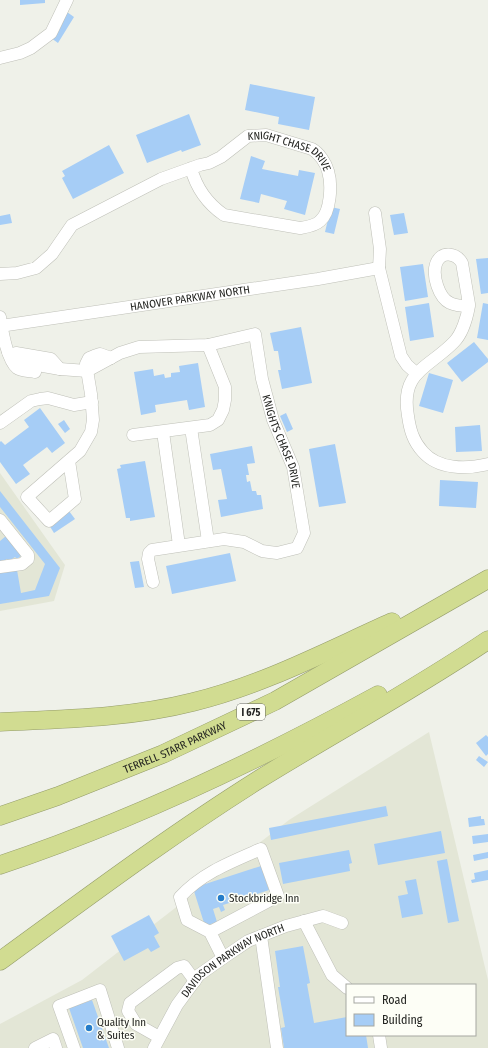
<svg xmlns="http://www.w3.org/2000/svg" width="488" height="1048" viewBox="0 0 488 1048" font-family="'Fira Sans Condensed',sans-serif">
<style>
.built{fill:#e3e6d6;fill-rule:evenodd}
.building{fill:#a6cdf6}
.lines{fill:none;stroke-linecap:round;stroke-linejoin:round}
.minor-casing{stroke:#bfc0b8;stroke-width:13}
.highway-casing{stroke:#949c6a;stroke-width:19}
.minor{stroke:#fff;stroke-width:12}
.highway{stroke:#d1dc91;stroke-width:18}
.poi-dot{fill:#257cc9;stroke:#fdfef6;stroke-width:1.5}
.labels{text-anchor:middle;stroke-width:3;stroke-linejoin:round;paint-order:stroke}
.shield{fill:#fdfef6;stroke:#646561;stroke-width:1}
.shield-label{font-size:10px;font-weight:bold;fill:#232421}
.street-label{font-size:11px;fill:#232421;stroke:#fdfef6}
.poi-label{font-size:11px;fill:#232421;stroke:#fdfef6;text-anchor:start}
</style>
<rect width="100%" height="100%" fill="#eff1e9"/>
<!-- built -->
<path class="built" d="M0 473 65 565 54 601 0 611Z
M429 732 488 980V1048H0V1024L82 980 289 820ZM347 985H475V1035H347Z"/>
<!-- building -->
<path class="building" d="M20 0H45V3L20 5Z
M67 12 74 17 58 43 51 38Z
M250 84 315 97 309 130 278 124 279 117 245 110Z
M189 114 201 145 182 152 181 150 147 163 136 135Z
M109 145 124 173 73 199 62 178 65 176 62 171Z
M251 156 265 161 262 169 298 176 299 170 315 173 305 215 284 209 287 201 261 194 259 203 240 199Z
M331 207 340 209 334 234 325 232Z
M404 213 408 233 394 235 390 215Z
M10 214 12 223 0 225V216Z
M488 258V293L481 294 476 259Z
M423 264 428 297 405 301 400 267Z
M429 303 434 337 410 341 405 307Z
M483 303 488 304V340L477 338Z
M301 327 312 383 282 389 278 370H281L278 351H274L270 333Z
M474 342 488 359V362L462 382 447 363Z
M198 363 205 407 189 410 187 400 155 405 156 412 141 415 134 372 153 369 154 376 164 374 165 378 171 377V373L180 372 179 366Z
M429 373 453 380 443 413 419 406Z
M40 408 65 443 52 453 47 447 23 465 30 474 16 484 0 462V442L1 441 5 445 29 427 24 420Z
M286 413 293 429 287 432 280 416Z
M64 420 70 429 65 433 58 424Z
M480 425 482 451 456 452 455 427Z
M335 444 346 503 319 507 309 449Z
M252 446 255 463 247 464 249 475H246L247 482 250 481 252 491H256L257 495H261L263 509 221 517 218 500 227 499 221 469 213 470 210 454Z
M145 461 155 517 130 521V518H126L117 469 121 468 120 465Z
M440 480 478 482 476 508 439 506Z
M0 491 60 568 49 596 0 604V573L17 570 21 593 35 590 45 564 0 507Z
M69 511 75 519 54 533 49 525Z
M6 536 22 555 17 559 15 557 9 561 7 559 1 563 0 562V541Z
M230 553 236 581 172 594 166 566Z
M139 561 144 587 135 588 130 562Z
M486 735 488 737V754L486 756 476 743Z
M479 756 488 762 484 767 476 760Z
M386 806 388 816 271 840 269 828Z
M481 816V819H484L485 825 469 827 468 818Z
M441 831 445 853 378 865 374 844Z
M488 834V842L473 844 472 836Z
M349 850 352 863 349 864 350 871 283 884 279 863Z
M488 852V858L474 861 473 855Z
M447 859 459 921 448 923 437 861Z
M261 866 269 890 223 905 225 910 221 912 219 907 213 909 217 922 205 926 193 888Z
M488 870V880L472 883 471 880 475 879 474 873Z
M416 879 423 914 402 918 398 896 408 894 405 881Z
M149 915 159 933 154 936 160 947 151 952 148 948 124 961 111 936Z
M303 946 310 983 307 984 314 1023 347 1017V1035H366L368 1048H284L281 1028 285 1027 278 987H280L275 951Z
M92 1000 109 1048H83L69 1008Z"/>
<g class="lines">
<defs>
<g id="minor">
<path d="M0 58 20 53 31 48 51 33 67 0"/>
<path d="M375 213 380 249 379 268 401 356 407 365 416 373"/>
<path id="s1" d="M0 274 17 273 36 268 52 254 72 225 161 179 200 165 209 163 221 157 248 136 266 135 312 149C319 153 326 163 328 171 332 184 331 212 320 221 315 226 306 227 300 228L224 215C208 204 196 187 191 168"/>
<path d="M469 306C463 306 456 306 450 303 439 298 432 276 436 264 441 250 456 253 462 263L469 304V306C467 317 462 334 454 342 429 368 400 371 408 416 410 430 413 441 423 452 439 470 467 469 488 464"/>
<path d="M0 317C2 330 7 360 17 368 21 371 30 371 35 372"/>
<path id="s2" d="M0 326 318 279 379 268"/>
<path id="s3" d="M8 352 14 358 32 364 60 369 87 371 120 353 139 347 208 345 255 334 262 379 273 420 293 467 304 533 297 548 277 553 269 552 262 551 244 542 224 539 152 550 149 553 148 559 153 582"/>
<path d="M16 353 51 359 60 369"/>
<path d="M0 423 31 401 40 399 48 398 74 405 92 402"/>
<path d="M191 428 208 541"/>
<path d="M163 432 179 545"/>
<path d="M133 435 210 425 218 420 223 410 225 400V387L208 345"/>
<path d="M69 461 75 499 49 521 27 497 80 451 91 432 93 420 91 394 86 364 89 358 94 356 100 354 111 358"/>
<path d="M0 520 28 555V559L22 564 0 567"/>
<path d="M304 921 332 975 347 988"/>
<path d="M210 932 278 896 261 849C231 862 202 873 180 897L187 920 210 932 223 958"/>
<path d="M261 936 277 1048"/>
<path d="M379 1035 381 1048"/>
<path d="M159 1037 136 1024 128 1011 130 1003 177 968 184 966 195 981"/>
<path d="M35 1048 53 1039 56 1048"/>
<path d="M74 1048 59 1006 100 990 118 1048"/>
<path id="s4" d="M154 1048 177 1005 199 975 223 958 248 941 286 926 323 916 342 923"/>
</g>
<g id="highway">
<path d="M0 722C64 719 130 718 193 702 263 685 327 651 392 622"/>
<path id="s5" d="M0 816 58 796 163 754 275 701 488 579"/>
<path d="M0 865C132 821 257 761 378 695"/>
<path d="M0 961C85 899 169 836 258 780 334 733 414 690 488 640"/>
</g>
</defs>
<!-- minor casing -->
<use href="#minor" class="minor-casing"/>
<!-- highway casing -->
<use href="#highway" class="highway-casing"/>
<!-- minor -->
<use href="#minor" class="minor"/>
<!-- highway -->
<use href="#highway" class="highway"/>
</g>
<!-- markers -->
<g class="poi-dot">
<circle cx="221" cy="898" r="4"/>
<circle cx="89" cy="1028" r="4"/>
</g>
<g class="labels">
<!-- shield labels -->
<rect class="shield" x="237" y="704" width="28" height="16" rx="3"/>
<g class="shield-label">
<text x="251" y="716">I 675</text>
</g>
<!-- street labels -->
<g class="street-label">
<text dy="4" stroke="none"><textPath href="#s1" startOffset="338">KNIGHT CHASE DRIVE</textPath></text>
<text dy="4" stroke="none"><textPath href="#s2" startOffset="192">HANOVER PARKWAY NORTH</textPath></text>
<text dy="4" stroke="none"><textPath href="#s3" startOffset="369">KNIGHTS CHASE DRIVE</textPath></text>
<text dy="4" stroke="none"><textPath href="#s5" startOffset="188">TERRELL STARR PARKWAY</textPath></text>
<text dy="4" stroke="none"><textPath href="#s4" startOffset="122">DAVIDSON PARKWAY NORTH</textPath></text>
</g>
<!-- poi labels -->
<g class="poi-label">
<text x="229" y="902">Stockbridge Inn</text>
<text x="97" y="1026">Quality Inn<tspan x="97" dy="13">&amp; Suites</tspan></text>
</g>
</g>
<!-- legend -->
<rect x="346" y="984" width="130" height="52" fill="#fdfef6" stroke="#a6a7a1"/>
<rect x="354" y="997" width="20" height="6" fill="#ffffff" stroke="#a6a7a1"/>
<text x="382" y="1004" font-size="12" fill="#232421">Road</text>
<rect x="354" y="1014" width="20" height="12" fill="#a6cdf6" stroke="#a6a7a1"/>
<text x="382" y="1024" font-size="12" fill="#232421">Building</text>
</svg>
